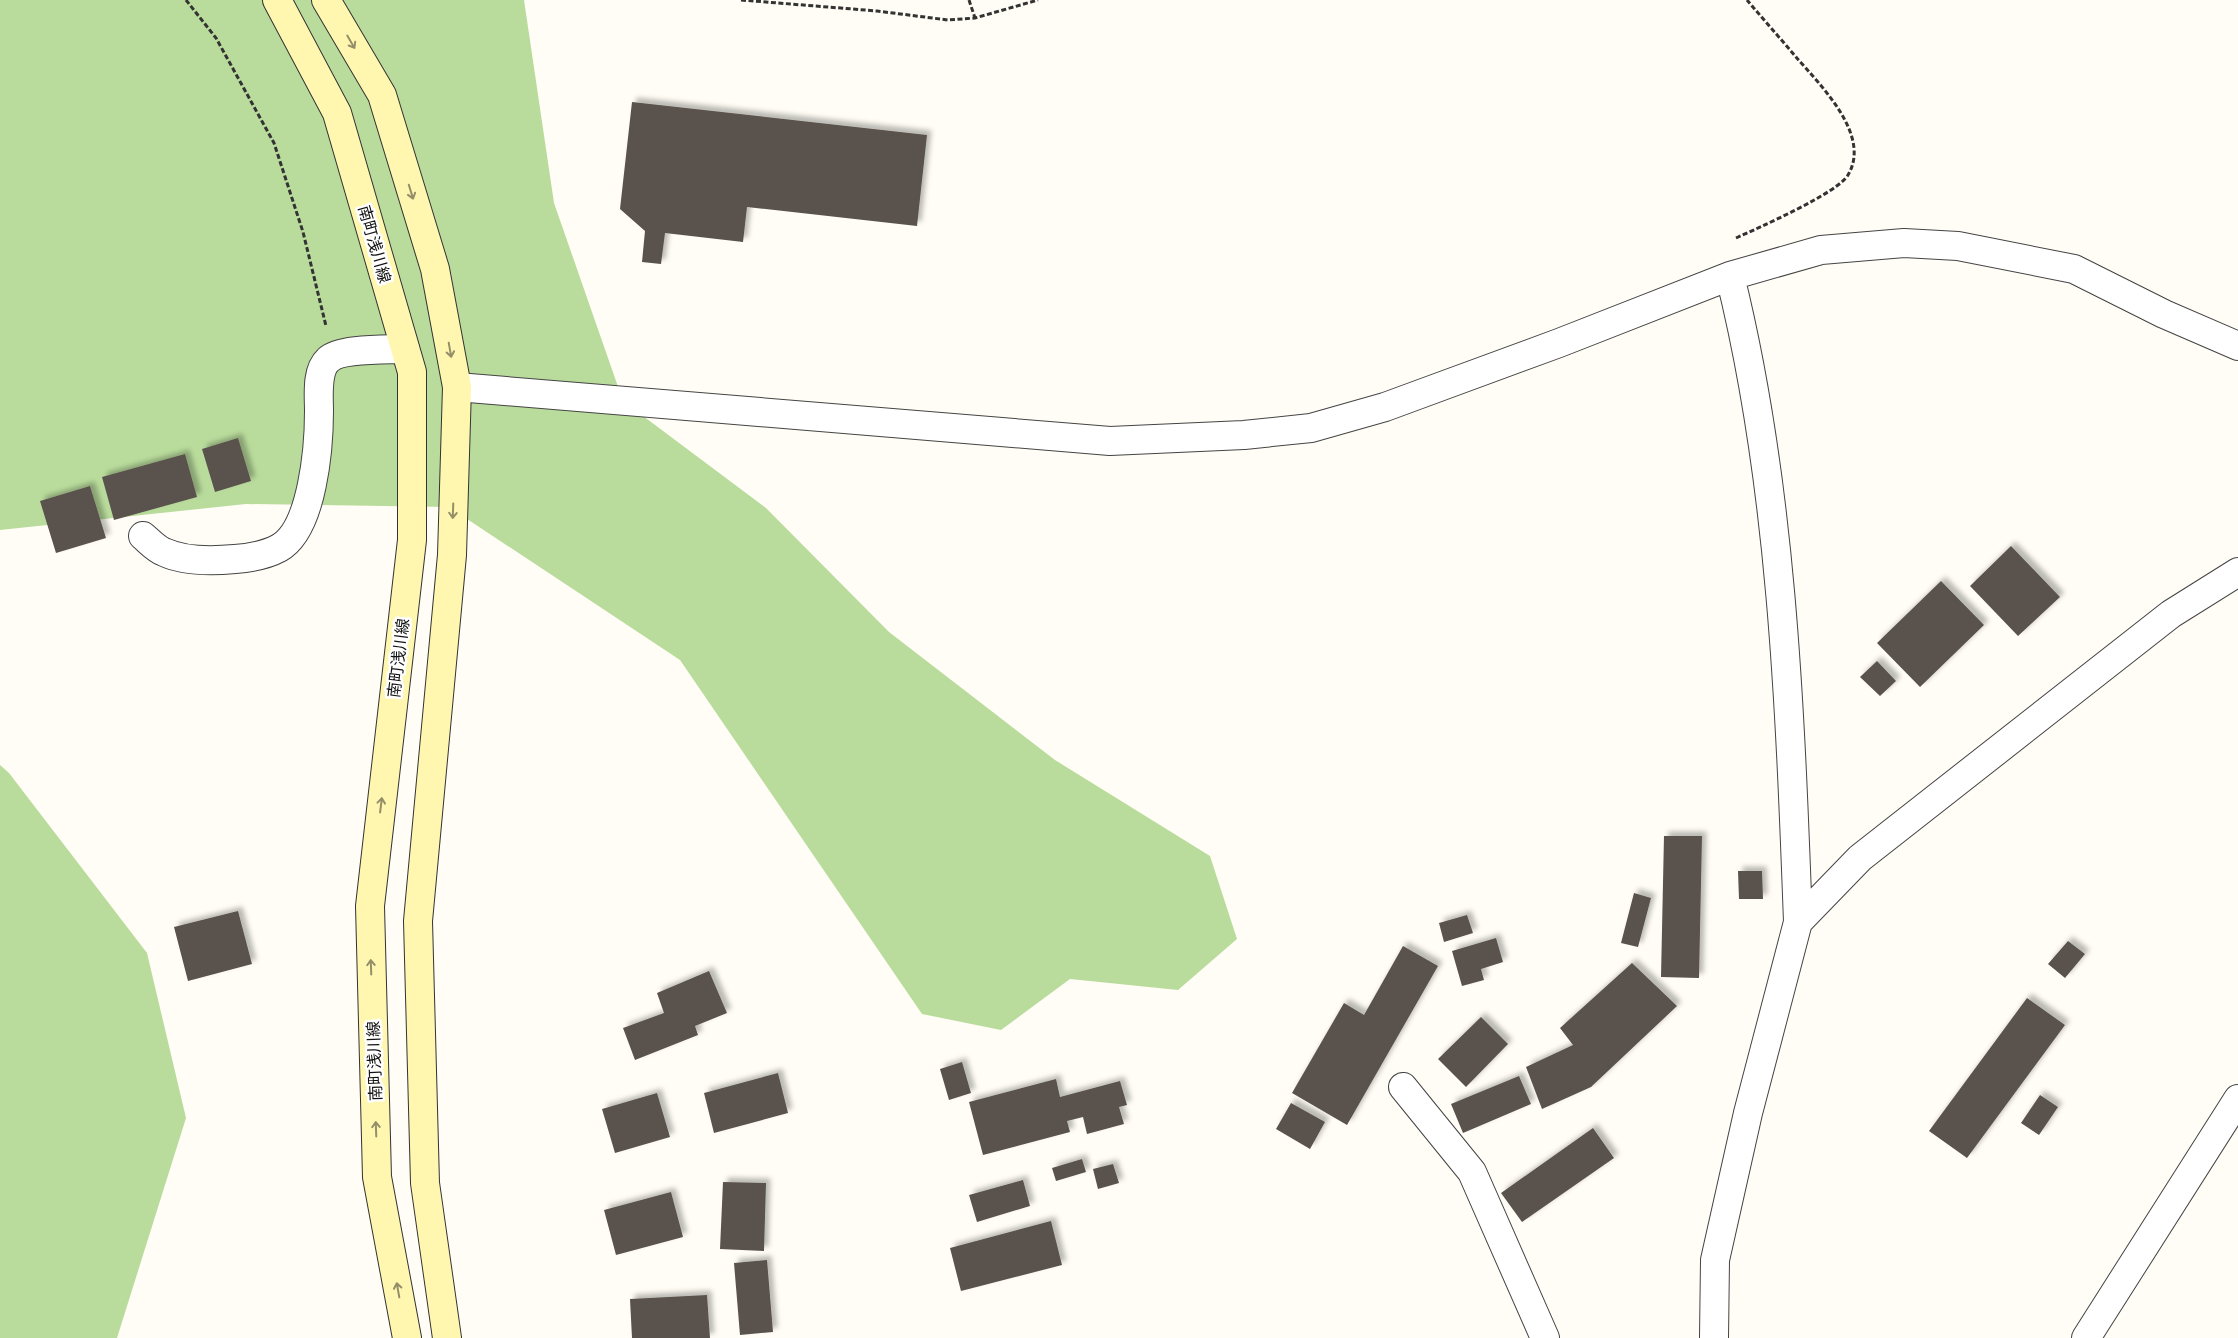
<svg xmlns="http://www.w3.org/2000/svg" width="2238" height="1338" viewBox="0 0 2238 1338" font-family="'IBM Plex Serif','Noto Sans JP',serif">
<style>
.forest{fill:#b9dc9c}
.building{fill:#5a524d;filter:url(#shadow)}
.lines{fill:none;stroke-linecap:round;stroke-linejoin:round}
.street-casing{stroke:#444;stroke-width:30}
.secondary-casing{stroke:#333;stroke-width:30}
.path{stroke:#333;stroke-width:3;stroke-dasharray:5 2.5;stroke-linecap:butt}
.street{stroke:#fff;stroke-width:28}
.secondary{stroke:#fff6b0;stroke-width:28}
.oneway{stroke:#948f68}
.labels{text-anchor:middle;stroke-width:5;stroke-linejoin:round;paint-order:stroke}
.street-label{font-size:16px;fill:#111;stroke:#fff}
</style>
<defs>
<filter id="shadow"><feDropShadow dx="4.5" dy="-4.5" stdDeviation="2.5" flood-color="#0004"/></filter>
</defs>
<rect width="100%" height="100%" fill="#fffdf5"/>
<!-- forest -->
<path class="forest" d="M0 0H524L554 203 623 401 766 508 889 632 1055 760 1210 856 1237 939 1178 990 1070 979 1001 1030 922 1014 680 660 449 507 246 504 0 530Z
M0 765 9 773 147 953 186 1118 117 1338H0Z"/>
<!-- building -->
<path class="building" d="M632 102 927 135 917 226 747 207 743 242 665 233 661 264 642 262 645 231 620 209Z
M238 438 251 481 215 492 202 449Z
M185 454 197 497 114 520 102 477Z
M90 486 106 538 56 553 40 501Z
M2011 546 2060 597 2018 636 1970 586Z
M1941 581 1984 625 1920 687 1877 643Z
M1877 661 1896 681 1880 696 1860 677Z
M1664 836H1702L1699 978 1661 977Z
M1738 871H1762L1763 899H1739Z
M1634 893 1651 898 1638 947 1621 943Z
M238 911 252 964 188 981 174 927Z
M1467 915 1473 933 1444 942 1439 923Z
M1496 938 1503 962 1481 969 1484 980 1462 986 1452 951Z
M2068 941 2085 954 2065 978 2048 964Z
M1403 946 1438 966 1347 1125 1292 1093 1344 1003 1364 1015Z
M1632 963 1677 1006 1591 1087 1542 1109 1526 1067 1573 1045 1560 1028Z
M709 971 727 1013 695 1026 698 1035 635 1060 623 1028 664 1013 657 993Z
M2027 998 2065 1025 1967 1158 1929 1131Z
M1481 1017 1508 1044 1466 1087 1438 1059Z
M962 1062 971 1093 949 1100 940 1069Z
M778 1073 788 1113 714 1133 704 1093Z
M1519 1076 1531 1104 1463 1133 1451 1104Z
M1056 1079 1060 1097 1120 1081 1127 1105 1119 1107 1124 1124 1087 1134 1083 1117 1067 1121 1070 1132 983 1155 969 1102Z
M657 1093 670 1137 615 1153 602 1109Z
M2040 1095 2058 1107 2039 1135 2021 1123Z
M1291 1103 1325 1122 1310 1149 1276 1129Z
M1593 1128 1614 1158 1522 1222 1501 1193Z
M1082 1159 1086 1172 1056 1181 1052 1168Z
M1113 1164 1119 1183 1098 1189 1093 1169Z
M1023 1180 1030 1206 977 1222 969 1195Z
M723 1182 766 1183 764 1251 720 1249Z
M671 1192 683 1237 616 1255 604 1210Z
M1051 1221 1062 1265 961 1291 950 1248Z
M767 1260 773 1332 740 1335 734 1263Z
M707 1295 710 1338H632L630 1299Z"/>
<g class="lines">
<defs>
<path id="street" d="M1730 276C1782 486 1790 706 1798 922
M457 387 1110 441 1244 435 1311 428 1385 407 1559 343 1730 276 1821 250 1904 243 1958 246 2074 269 2164 314 2238 346
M143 536C149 541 156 549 164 552 185 562 213 561 235 559 249 558 266 555 279 548 313 529 319 446 319 411 319 396 316 371 328 360 340 348 388 350 405 349
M1403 1087 1472 1172 1545 1338
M1714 1338 1715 1260 1748 1113 1798 922 1860 858 2171 614 2238 572
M2086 1338 2238 1099"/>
<path id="secondary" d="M277 0 337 113 412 372V540L370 906 377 1177 407 1338
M326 0 382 95 435 269 457 387 452 555 418 921 425 1183 447 1338"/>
</defs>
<!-- street casing -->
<use href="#street" class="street-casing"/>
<!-- secondary casing -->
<use href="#secondary" class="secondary-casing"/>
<!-- path -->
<path class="path" d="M186 0 216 38 274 143 303 232 326 326
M741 0 877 11 948 20 975 18 1038 0
M969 0 975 18
M1736 238C1758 228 1838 193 1848 175 1872 135 1820 85 1796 57 1780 38 1763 19 1747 0"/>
<!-- street -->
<use href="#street" class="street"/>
<!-- secondary -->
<use href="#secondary" class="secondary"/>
</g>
<!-- one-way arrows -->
<defs><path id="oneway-shaft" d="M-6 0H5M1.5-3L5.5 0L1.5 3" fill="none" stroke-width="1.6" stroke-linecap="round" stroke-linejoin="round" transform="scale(1.25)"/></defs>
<g class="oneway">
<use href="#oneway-shaft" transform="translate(351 42) rotate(60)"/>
<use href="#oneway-shaft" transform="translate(411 192) rotate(73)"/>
<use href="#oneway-shaft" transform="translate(450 350) rotate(80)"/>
<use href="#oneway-shaft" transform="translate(453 511) rotate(92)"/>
<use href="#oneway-shaft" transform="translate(381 805) rotate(-83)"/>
<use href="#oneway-shaft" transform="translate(371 967) rotate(-92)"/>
<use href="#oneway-shaft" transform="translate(376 1129) rotate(-92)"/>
<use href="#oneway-shaft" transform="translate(398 1290) rotate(-100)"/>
</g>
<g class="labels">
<!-- street labels -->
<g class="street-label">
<text transform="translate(375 244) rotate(74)" y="6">南町浅川線</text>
<text transform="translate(398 658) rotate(-83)" y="6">南町浅川線</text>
<text transform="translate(374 1061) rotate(-92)" y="6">南町浅川線</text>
</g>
</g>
</svg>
